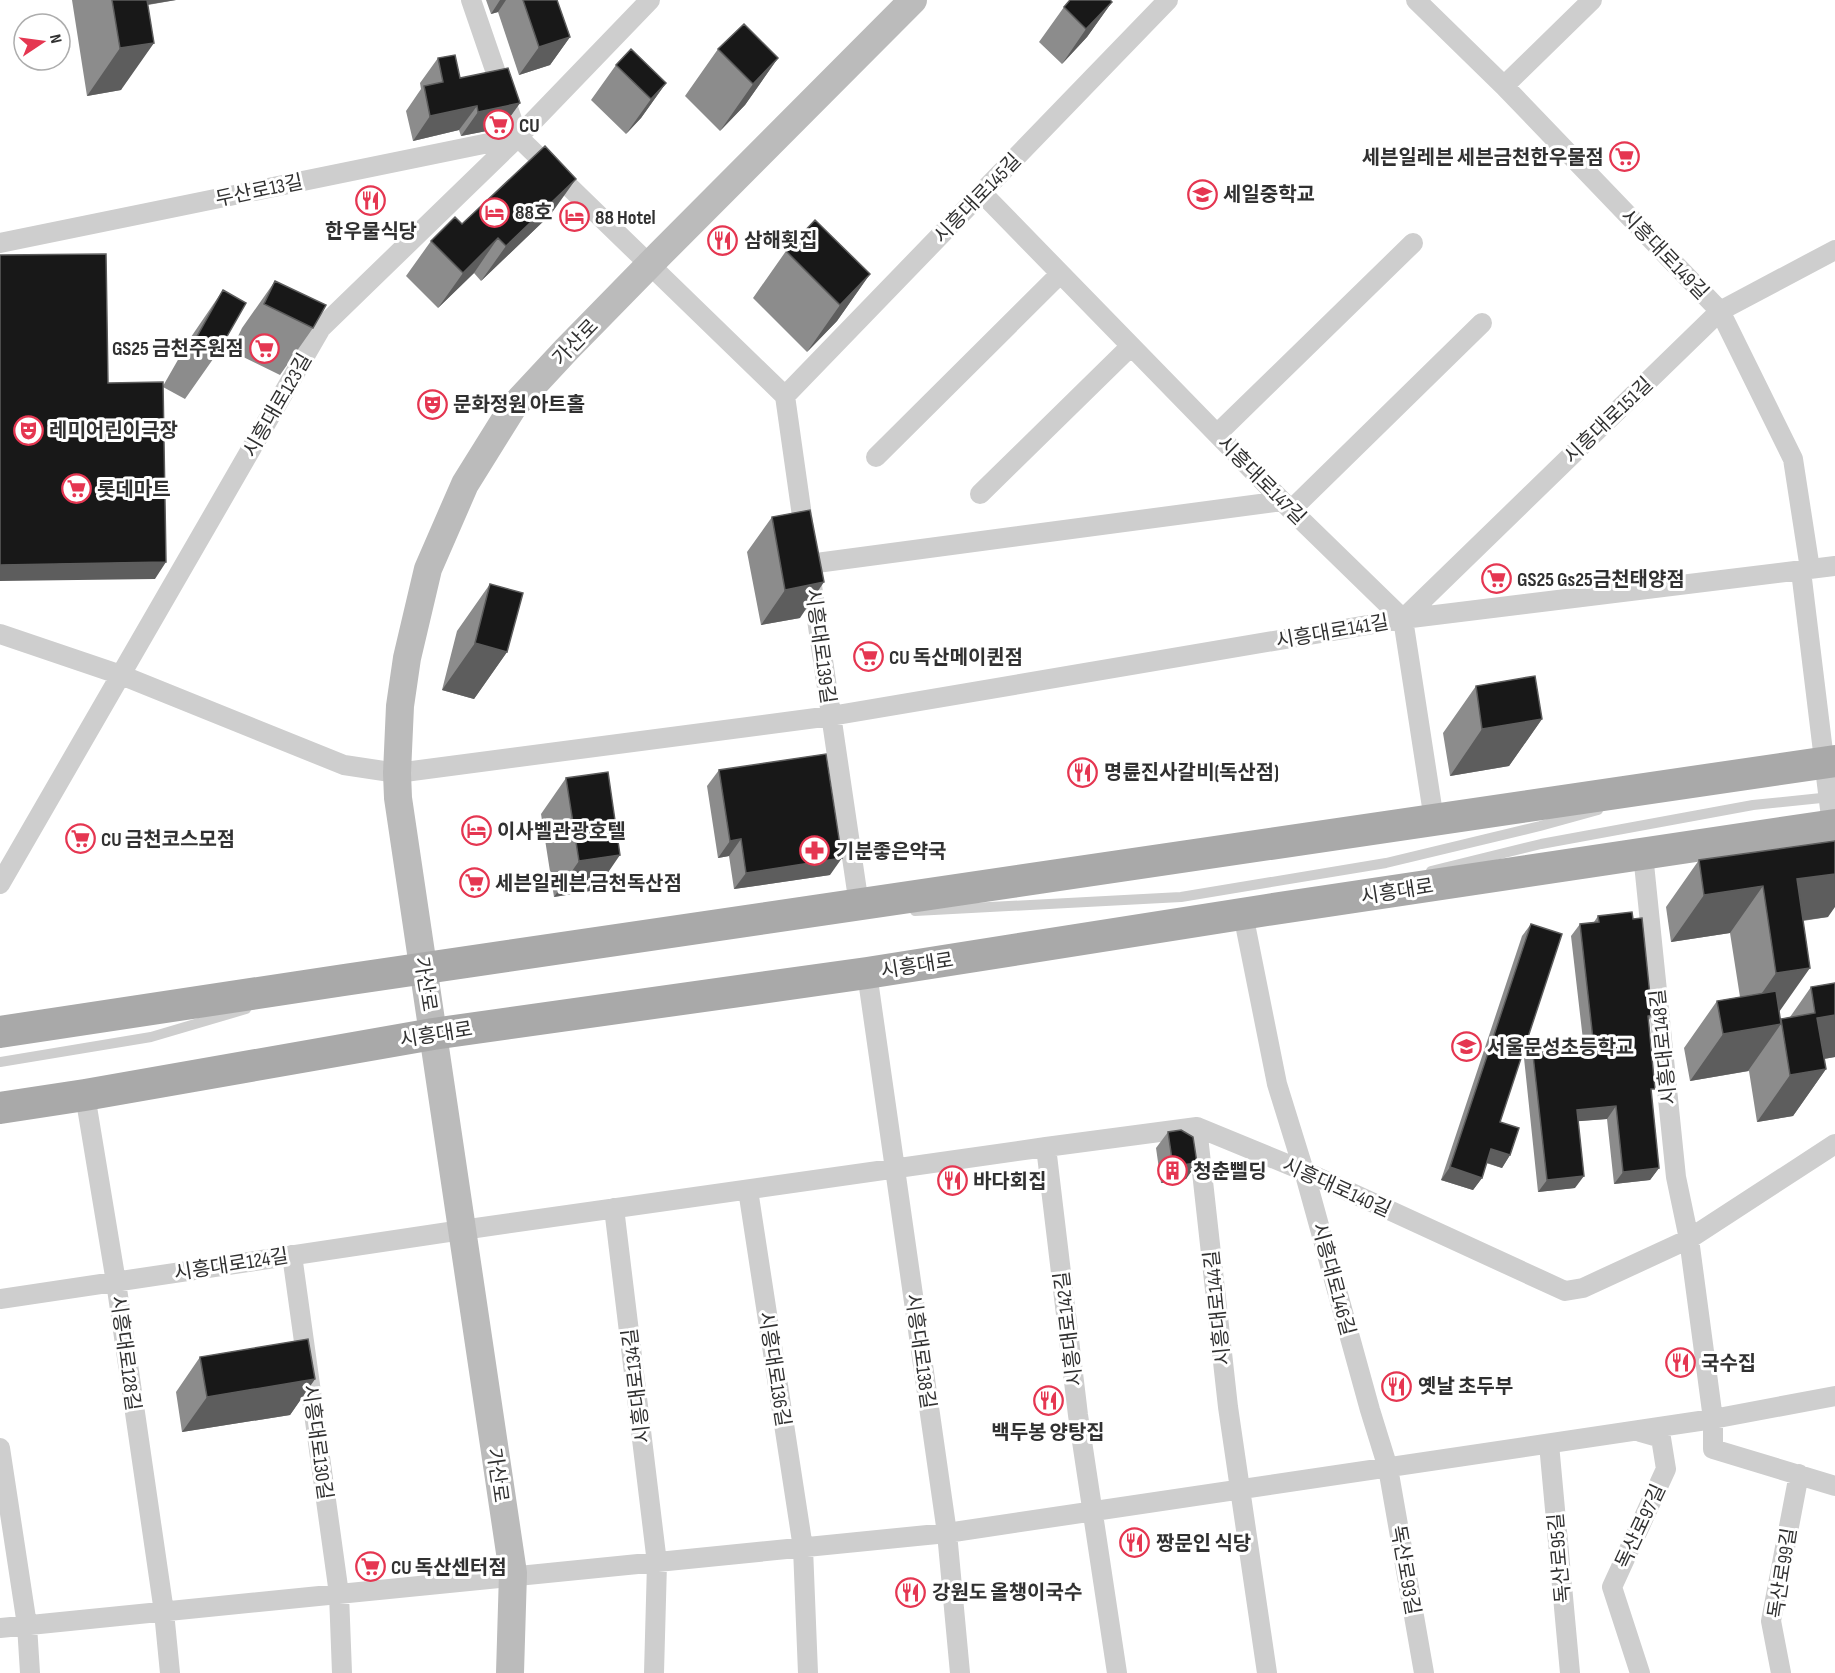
<svg xmlns="http://www.w3.org/2000/svg" width="1835" height="1673" viewBox="0 0 1835 1673" font-family="'Sofia Sans Condensed','Noto Sans KR',sans-serif">
<style>
.lines{fill:none;stroke-linecap:round;stroke-linejoin:round}
.service{stroke:#cecece;stroke-width:10}
.minor{stroke:#cecece;stroke-width:20}
.secondary{stroke:#bbb;stroke-width:28}
.primary{stroke:#a9a9a9;stroke-width:32}
.wall{fill:#8c8c8c}
.shaded-wall{fill:#5d5d5d}
.building{fill:#181818;stroke:#5d5d5d;stroke-width:1.5}
.labels{text-anchor:middle;stroke-width:6;stroke-linejoin:round;paint-order:stroke}
.poi-label{font-size:20px;font-weight:bold;fill:#313131;stroke:#fff;text-anchor:start}
.street-label{font-size:20px;fill:#313131;stroke:#fff}
</style>
<rect width="100%" height="100%" fill="#fff"/>
<g class="lines">
<!-- service -->
<path class="service" d="M1431 871 1541 844 1753 805 1831 797
M915 911 1181 897 1386 863 1540 826 1598 810
M0 1062 151 1037 246 1009"/>
<!-- minor -->
<path class="minor" d="M471 0 518 137 785 396 805 537
M1416 0 1504 86 1720 311 1793 459 1810 569
M1504 86 1592 0
M982 193 1291 510 1403 619 1434 820
M0 243 518 137
M785 396 1168 0
M1217 434 1413 243
M876 457 1060 274
M980 494 1131 346
M1291 510 1482 323
M809 564 1282 501
M1801 571 1835 850
M810 572 859 905
M1403 619 1720 311 1835 250
M0 634 121 675 344 765 397 773 831 716 1403 619 1835 566
M1643 854 1676 1177 1689 1239 1713 1419V1449L1835 1486
M0 884 321 328 518 137 650 0
M1243 914 1277 1084 1304 1171 1370 1410 1388 1468 1424 1673
M867 973 947 1533 960 1673
M85 1095 116 1282 164 1612 170 1673
M1197 1127 1228 1407 1267 1673
M1046 1147 1078 1415 1117 1673
M748 1190 803 1548 808 1673
M614 1208 657 1563 654 1673
M292 1255 339 1594 342 1673
M0 1299 462 1230 1046 1147 1197 1127 1304 1171 1565 1291 1583 1288 1689 1239 1835 1144
M1549 1444 1570 1673
M0 1448 27 1625 30 1673
M0 1628 947 1533 1713 1419 1835 1396
M1640 1673 1612 1587 1666 1469 1661 1438 1640 1432
M1781 1673 1771 1621 1799 1474"/>
<!-- secondary -->
<path class="secondary" d="M510 1673 513 1573 398 798 397 773 400 706 407 658 428 569 465 484 513 407 566 350 660 254 913 0"/>
<!-- primary -->
<path class="primary" d="M0 1032 344 980 1835 761
M0 1108 85 1095 433 1034 867 973 1267 910 1835 825"/>
</g>
<!-- wall -->
<path class="wall" d="M72 0H176L148 5 121 90 87 96Z
M486 0H557L570 37 550 65 519 75 498 12 491 14Z
M1112 2 1087 37 1062 64 1039 42 1064 7Z
M718 49 778 58 745 105 720 131 685 96Z
M438 58 460 78 520 103 502 128 461 136 459 130 413 141 406 111 421 89 420 83Z
M616 65 666 83 641 118 626 134 591 100Z
M551 214 481 281 474 273 438 308 406 276 431 241Z
M786 251 870 274 837 321 807 352 753 298Z
M275 281 313 328 280 375 231 351 242 328Z
M223 290 218 352 185 399 163 387 155 579 108 383 163 386 191 337Z
M772 517 800 618 761 625 747 552Z
M490 584 507 652 474 699 442 690 457 631Z
M1476 686 1542 719 1509 766 1450 776 1443 733Z
M719 770 830 875 734 889 729 856 718 858 707 786Z
M566 778 596 890 554 897 541 814Z
M1835 841 1828 917 1803 921 1779 1011 1780 1019 1790 1017 1811 987 1835 983V1057L1824 1059 1826 1069 1793 1116 1757 1122 1749 1071 1690 1081 1684 1048 1717 1001 1740 997 1730 933 1671 942 1666 907 1699 860Z
M1598 916 1633 919 1652 1015 1649 1020 1651 1095 1659 1168 1650 1180 1614 1184 1607 1119 1578 1121 1575 1188 1538 1192 1524 1058 1532 1046 1583 1040 1571 936 1580 924 1594 922Z
M1531 924 1500 1122 1510 1155 1502 1168 1486 1163 1482 1178 1473 1190 1441 1180 1522 936Z
M1168 1132 1197 1163 1186 1179 1161 1183 1156 1148Z
M200 1357 315 1379 290 1415 182 1432 176 1392Z"/>
<!-- shaded-wall -->
<path class="shaded-wall" d="M116 0H176L114 10Z
M500 0H506L498 12 491 14Z
M1112 2 1087 37 1062 64 1086 29Z
M570 37 550 65 519 75 539 47Z
M154 43 121 90 87 96 120 48Z
M778 58 745 105 720 131 753 84Z
M666 83 641 118 626 134 651 99Z
M520 103 502 128 461 136 478 112Z
M477 106 459 130 413 141 430 116Z
M576 179 551 214 481 281 506 246Z
M498 238 474 273 438 308 463 273Z
M870 274 837 321 807 352 840 305Z
M166 562 155 579 0 581V565Z
M824 582 800 618 761 625 785 590Z
M475 643 507 652 474 699 442 690Z
M1542 719 1509 766 1450 776 1482 729Z
M741 839 729 856 718 858 730 841Z
M620 855 596 890 554 897 579 861Z
M842 858 830 875 734 889 746 873Z
M1835 874V907L1828 917 1769 925 1797 879Z
M1763 886 1730 933 1671 942 1704 895Z
M1810 968 1777 1015 1743 1020 1776 973Z
M1835 1015V1057L1788 1065 1817 1018Z
M1781 1024 1748 1071 1690 1081 1723 1034Z
M1826 1069 1793 1116 1757 1122 1790 1075Z
M1616 1106 1607 1119 1568 1122 1577 1110Z
M1491 1149 1510 1155 1502 1168 1482 1161Z
M1197 1163 1186 1179 1161 1183 1173 1166Z
M1450 1167 1482 1178 1473 1190 1441 1180Z
M1659 1168 1650 1180 1614 1184 1623 1172Z
M1584 1176 1575 1188 1538 1192 1547 1180Z
M315 1379 290 1415 182 1432 207 1397Z"/>
<!-- building -->
<path class="building" d="M112 0H147L154 43 120 48Z
M523 0H557L570 37 539 47Z
M1070 0H1110L1112 2 1086 29 1064 7Z
M744 24 778 58 753 84 718 49Z
M631 49 666 83 651 99 616 65Z
M455 55 460 78 508 68 520 103 478 112 477 106 430 116 424 86 443 82 438 58Z
M545 146 576 179 506 246 498 238 463 273 431 241 455 217 462 224Z
M815 220 870 274 840 305 786 251Z
M106 254 108 383 163 382 166 562 0 565V255Z
M275 281 326 305 313 328 264 304Z
M223 290 246 303 218 352 195 340Z
M810 510 824 582 785 590 772 517Z
M490 584 523 593 507 652 475 643Z
M1535 676 1542 719 1482 729 1476 686Z
M826 754 842 858 746 873 741 839 730 841 719 770Z
M608 772 620 855 579 861 566 778Z
M1835 841V874L1797 879 1810 968 1776 973 1763 886 1704 895 1699 860Z
M1632 912 1633 919 1642 918 1652 1015 1648 1016 1655 1089H1651L1659 1168 1623 1172 1616 1106 1577 1110 1584 1176 1547 1180 1532 1046 1593 1039 1580 924 1599 922 1598 916Z
M1531 924 1562 934 1500 1122 1519 1128 1510 1155 1491 1149 1482 1178 1450 1167Z
M1835 983V1015L1817 1018 1826 1069 1790 1075 1781 1019 1815 1013 1811 987Z
M1776 991 1781 1024 1723 1034 1717 1001Z
M1181 1130 1193 1137 1197 1163 1173 1166 1168 1132Z
M308 1339 315 1379 207 1397 200 1357Z"/>
<!-- icons -->
<defs>
<symbol id="supermarket-ring" viewBox="-11 -11 22 22"><circle r="9.5" fill="#fff" stroke="#e53651" stroke-width="1.5"/><path d="M-6-5.5h2.5l.6 2H6L4.5 2H-2.5L-4.4-4H-6ZM-1.5 3.2a1.3 1.3 0 1 0 .1 0ZM3 3.2a1.3 1.3 0 1 0 .1 0Z" fill="#e53651"/></symbol>
<symbol id="school-ring" viewBox="-11 -11 22 22"><circle r="9.5" fill="#fff" stroke="#e53651" stroke-width="1.5"/><path d="M0-5L7-2L0 1L-7-2ZM-4 1L0 2.5L4 1V4Q0 6-4 4Z" fill="#e53651"/></symbol>
<symbol id="restaurant-ring" viewBox="-11 -11 22 22"><circle r="9.5" fill="#fff" stroke="#e53651" stroke-width="1.5"/><path d="M-5-6h1v4h1v-4h1v4h1v-4h1v5L-1.5 .5V6h-2V.5L-5-1ZM5-6V6H3V1.5H1.5Q1.5-4 5-6Z" fill="#e53651"/></symbol>
<symbol id="hotel-ring" viewBox="-11 -11 22 22"><circle r="9.5" fill="#fff" stroke="#e53651" stroke-width="1.5"/><path d="M-6-4.5h1.5V1H6V5H4.5V3h-9V5H-6ZM-4 0a1.8 1.8 0 1 1 3.6 0ZM.5 0V-2.5h3Q6-2.5 6 0Z" fill="#e53651"/></symbol>
<symbol id="theatre-ring" viewBox="-11 -11 22 22"><circle r="9.5" fill="#fff" stroke="#e53651" stroke-width="1.5"/><path d="M-5-5.5Q0-4 5-5.5V0Q5 5 0 6Q-5 5-5 0ZM-3.3-2.5H-1v1.5H-3.3ZM1-2.5H3.3v1.5H1ZM-2.8 1Q0 5.5 2.8 1Z" fill="#e53651"/></symbol>
<symbol id="pharmacy-ring" viewBox="-11 -11 22 22"><circle r="9.5" fill="#fff" stroke="#e53651" stroke-width="1.5"/><path d="M-2-6h4v4h4v4h-4v4h-4v-4h-4v-4h4Z" fill="#e53651"/></symbol>
<symbol id="building-ring" viewBox="-11 -11 22 22"><circle r="9.5" fill="#fff" stroke="#e53651" stroke-width="1.5"/><path d="M-4-6H4V6H1V3H-1V6H-4ZM-2.5-4.3h1.7v1.8h-1.7ZM.8-4.3h1.7v1.8H.8ZM-2.5-1h1.7V.8h-1.7ZM.8-1h1.7V.8H.8Z" fill="#e53651"/></symbol>
</defs>
<g fill-rule="evenodd">
<use href="#supermarket-ring" x="482" y="108" width="33" height="33"/>
<use href="#supermarket-ring" x="1608" y="140" width="33" height="33"/>
<use href="#school-ring" x="1186" y="178" width="33" height="33"/>
<use href="#restaurant-ring" x="354" y="184" width="33" height="33"/>
<use href="#hotel-ring" x="478" y="196" width="33" height="33"/>
<use href="#hotel-ring" x="558" y="200" width="33" height="33"/>
<use href="#restaurant-ring" x="706" y="224" width="33" height="33"/>
<use href="#supermarket-ring" x="248" y="332" width="33" height="33"/>
<use href="#theatre-ring" x="416" y="388" width="33" height="33"/>
<use href="#theatre-ring" x="12" y="414" width="33" height="33"/>
<use href="#supermarket-ring" x="60" y="472" width="33" height="33"/>
<use href="#supermarket-ring" x="1480" y="562" width="33" height="33"/>
<use href="#supermarket-ring" x="852" y="640" width="33" height="33"/>
<use href="#restaurant-ring" x="1066" y="756" width="33" height="33"/>
<use href="#hotel-ring" x="460" y="814" width="33" height="33"/>
<use href="#supermarket-ring" x="64" y="822" width="33" height="33"/>
<use href="#pharmacy-ring" x="798" y="834" width="33" height="33"/>
<use href="#supermarket-ring" x="458" y="866" width="33" height="33"/>
<use href="#school-ring" x="1450" y="1030" width="33" height="33"/>
<use href="#building-ring" x="1156" y="1154" width="33" height="33"/>
<use href="#restaurant-ring" x="936" y="1164" width="33" height="33"/>
<use href="#restaurant-ring" x="1664" y="1346" width="33" height="33"/>
<use href="#restaurant-ring" x="1380" y="1370" width="33" height="33"/>
<use href="#restaurant-ring" x="1032" y="1384" width="33" height="33"/>
<use href="#restaurant-ring" x="1118" y="1526" width="33" height="33"/>
<use href="#supermarket-ring" x="354" y="1550" width="33" height="33"/>
<use href="#restaurant-ring" x="894" y="1576" width="33" height="33"/>
</g>
<g class="labels">
<!-- poi labels -->
<g class="poi-label">
<text x="519" y="132">CU</text>
<text x="1604" y="164" text-anchor="end">세븐일레븐 세븐금천한우물점</text>
<text x="1223" y="201">세일중학교</text>
<text x="515" y="219">88호</text>
<text x="595" y="224">88 Hotel</text>
<text x="371" y="238" text-anchor="middle">한우물식당</text>
<text x="744" y="247">삼해횟집</text>
<text x="244" y="355" text-anchor="end">GS25 금천주원점</text>
<text x="453" y="411">문화정원 아트홀</text>
<text x="49" y="437">레미어린이극장</text>
<text x="97" y="496">롯데마트</text>
<text x="1517" y="586">GS25 Gs25금천태양점</text>
<text x="889" y="664">CU 독산메이퀸점</text>
<text x="1104" y="779">명륜진사갈비(독산점)</text>
<text x="497" y="838">이사벨관광호텔</text>
<text x="101" y="846">CU 금천코스모점</text>
<text x="836" y="858">기분좋은약국</text>
<text x="495" y="890">세븐일레븐 금천독산점</text>
<text x="1487" y="1054">서울문성초등학교</text>
<text x="1193" y="1178">청춘삘딩</text>
<text x="973" y="1188">바다회집</text>
<text x="1701" y="1370">국수집</text>
<text x="1418" y="1393">옛날 초두부</text>
<text x="1048" y="1439" text-anchor="middle">백두봉 양탕집</text>
<text x="1156" y="1550">짱문인 식당</text>
<text x="391" y="1574">CU 독산센터점</text>
<text x="932" y="1599">강원도 올챙이국수</text>
</g>
<!-- street labels -->
<g class="street-label">
<text transform="translate(259 190) rotate(-12)" y="7">두산로13길</text>
<text transform="translate(977 198) rotate(-46)" y="7">시흥대로145길</text>
<text transform="translate(1665 254) rotate(46)" y="7">시흥대로149길</text>
<text transform="translate(575 342) rotate(-46)" y="7">가산로</text>
<text transform="translate(277 405) rotate(-60)" y="7">시흥대로123길</text>
<text transform="translate(1608 420) rotate(-44)" y="7">시흥대로151길</text>
<text transform="translate(1262 480) rotate(45)" y="7">시흥대로147길</text>
<text transform="translate(1332 631) rotate(-10)" y="7">시흥대로141길</text>
<text transform="translate(821 646) rotate(82)" y="7">시흥대로139길</text>
<text transform="translate(1397 891) rotate(-9)" y="7">시흥대로</text>
<text transform="translate(917 965) rotate(-9)" y="7">시흥대로</text>
<text transform="translate(426 984) rotate(81)" y="7">가산로</text>
<text transform="translate(436 1034) rotate(-9)" y="7">시흥대로</text>
<text transform="translate(1663 1047) rotate(-96)" y="7">시흥대로148길</text>
<text transform="translate(1337 1187) rotate(24)" y="7">시흥대로140길</text>
<text transform="translate(231 1264) rotate(-9)" y="7">시흥대로124길</text>
<text transform="translate(1334 1279) rotate(75)" y="7">시흥대로146길</text>
<text transform="translate(1217 1308) rotate(-96)" y="7">시흥대로144길</text>
<text transform="translate(1068 1329) rotate(-97)" y="7">시흥대로142길</text>
<text transform="translate(921 1351) rotate(82)" y="7">시흥대로138길</text>
<text transform="translate(126 1353) rotate(82)" y="7">시흥대로128길</text>
<text transform="translate(775 1369) rotate(81)" y="7">시흥대로136길</text>
<text transform="translate(636 1386) rotate(-97)" y="7">시흥대로134길</text>
<text transform="translate(318 1442) rotate(82)" y="7">시흥대로130길</text>
<text transform="translate(498 1475) rotate(82)" y="7">가산로</text>
<text transform="translate(1640 1526) rotate(-65)" y="7">독산로97길</text>
<text transform="translate(1559 1558) rotate(-95)" y="7">독산로95길</text>
<text transform="translate(1406 1570) rotate(80)" y="7">독산로93길</text>
<text transform="translate(1782 1573) rotate(-81)" y="7">독산로99길</text>
</g>
</g>
<!-- north arrow -->
<g transform="translate(42 42) rotate(77)"><circle r="28" fill="#ffffff" stroke="#adadad" stroke-width="1.5"/>
<path d="M0-4.5L10 22L0 15L-10 22Z" fill="#e53651"/>
<text y="-9" font-size="16" font-weight="bold" text-anchor="middle" fill="#313131">N</text>
</g>
</svg>
